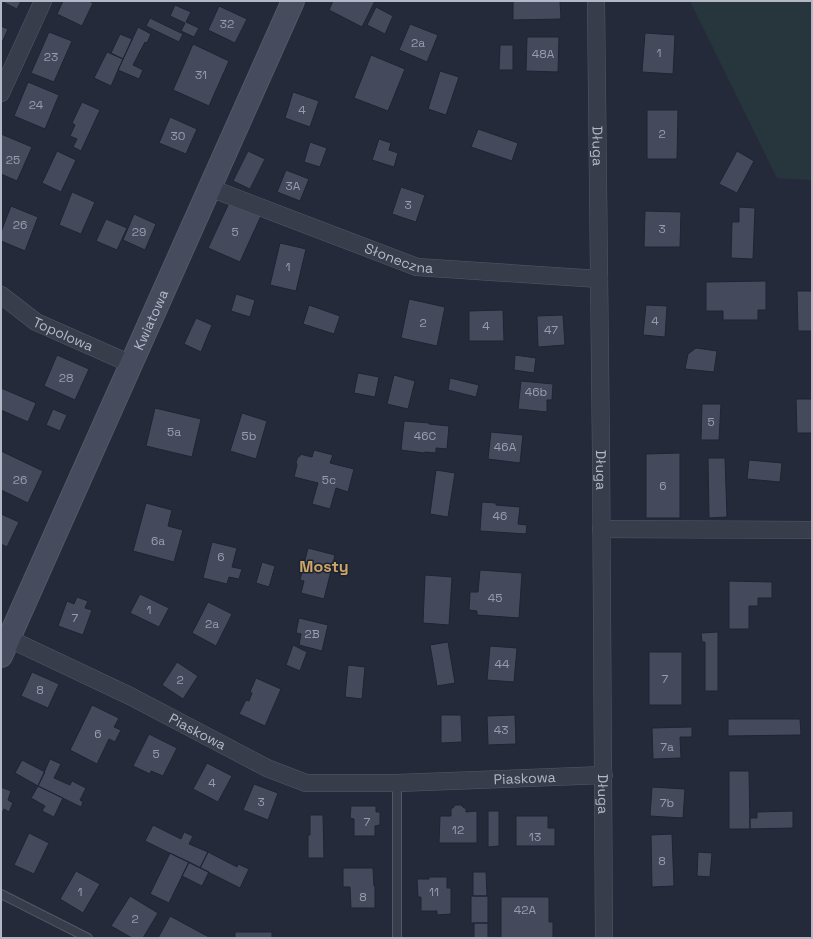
<svg xmlns="http://www.w3.org/2000/svg" width="813" height="939" viewBox="0 0 813 939" font-family="'Space Grotesk',sans-serif">
<style>
.green{fill:#27363c}
.building{fill:#44495c;stroke:#1f2432}
.lines{fill:none;stroke-linecap:round;stroke-linejoin:round}
.service-casing{stroke:#535866;stroke-width:10}
.minor-casing{stroke:#535866;stroke-width:18}
.secondary-casing{stroke:#535866;stroke-width:24}
.service{stroke:#383d4b;stroke-width:8}
.minor{stroke:#383d4b;stroke-width:17}
.secondary{stroke:#474b5e;stroke-width:22}
.labels{text-anchor:middle;stroke-width:3;stroke-linejoin:round;paint-order:stroke}
.number-label{font-size:12px;fill:#989cac}
.street-label{font-size:14px;fill:#b4b8c6;stroke:#1d2230}
.quarter-label{font-size:16px;font-weight:bold;fill:#cda668;stroke:#1d2230}
</style>
<rect width="100%" height="100%" fill="#252a3b"/>
<!-- green -->
<path class="green" d="M690 1H812V180L777 178Z"/>
<!-- building -->
<path class="building" d="M1 1H21L17 9Z
M63 1H89L93 3 82 26 57 14Z
M333 1H375L362 27 329 10Z
M513 1H560L561 19 513 20Z
M175 5 191 12 186 22 199 28 194 37 181 31 185 23 170 16Z
M219 6 247 19 235 43 208 30Z
M376 7 393 16 385 34 367 25Z
M150 18 183 34 179 42 146 26Z
M410 24 438 35 427 62 399 50Z
M1 26 8 29 1 45Z
M138 27 151 34 147 43 145 42 133 65 143 70 139 79 118 70Z
M49 32 72 41 54 82 31 73Z
M645 33 675 35 673 74 642 72Z
M120 34 132 39 123 59 111 53Z
M527 37H559L558 72 526 71Z
M193 44 229 61 209 106 173 90Z
M500 45H513V70H499Z
M107 52 123 59 111 86 94 78Z
M371 55 405 69 388 111 354 98Z
M440 71 459 77 446 115 428 109Z
M28 82 59 95 45 129 14 116Z
M293 92 319 101 310 127 285 118Z
M82 102 100 110 81 151 73 147 77 139 70 136 75 125 72 123Z
M647 110H678L677 159H647Z
M170 117 197 129 186 154 159 143Z
M478 129 518 143 512 161 471 147Z
M1 134 32 147 17 181 1 174Z
M379 139 391 143 389 150 398 153 394 167 372 160Z
M310 142 327 148 320 167 304 162Z
M57 151 76 160 61 192 42 183Z
M248 151 265 159 250 189 233 181Z
M737 151 754 161 737 193 719 184Z
M286 170 309 179 300 201 277 192Z
M401 187 425 195 416 222 392 214Z
M72 192 95 202 81 234 59 225Z
M230 201 261 216 240 262 208 248Z
M11 206 38 217 25 251 1 241V232Z
M739 207 755 208 753 259 731 258 732 222H739Z
M645 211 681 212 680 247H644Z
M134 214 156 224 145 250 123 240Z
M106 219 127 228 117 250 96 241Z
M280 243 306 249 296 291 270 285Z
M766 281V310H758V320H723V311H706V282Z
M797 291H812V331H798Z
M236 294 255 300 250 317 231 311Z
M409 299 445 307 437 346 401 338Z
M309 305 340 316 334 334 303 324Z
M646 305 667 306 665 337 643 335Z
M503 310 504 341H469V311Z
M563 315 565 345 538 347 537 316Z
M196 318 212 325 201 352 184 344Z
M696 348 717 351 714 372 685 369 688 354Z
M57 355 89 369 75 400 44 386Z
M515 355 536 358 534 373 514 370Z
M358 373 379 377 375 397 354 393Z
M394 375 415 381 408 409 387 404Z
M450 378 479 385 476 397 448 390Z
M521 381 553 384 552 400H547V412L518 409Z
M1 388 36 403 28 422 1 410Z
M796 399H812V433H797Z
M702 404H721L719 440H701Z
M155 408 201 419 192 457 146 446Z
M53 409 67 415 60 431 46 425Z
M242 413 267 421 256 459 230 451Z
M404 421 429 423V424L449 426 447 449 436 448V453L425 452 424 453 401 450Z
M491 432 523 435 520 463 488 459Z
M314 450 333 455 330 463 354 469 348 492 336 488 330 509 312 504 318 483 294 477 297 465 296 462 298 457 300 456V454L312 457Z
M1 451 43 471 28 503 1 490Z
M680 453V518H646V454Z
M708 458H725L727 517 709 518Z
M749 460 782 463 780 482 747 479Z
M436 470 455 473 448 517 430 514Z
M482 502 496 503V505L520 507 518 524 527 525 526 534 480 531Z
M146 503 172 510 168 526 183 530 174 562 133 551Z
M1 514 19 522 7 547 1 544Z
M212 542 237 548 232 567 242 569 239 579 229 577 227 584 203 578Z
M308 548 335 555 324 599 301 593 304 581 300 580Z
M262 562 275 566 269 587 256 583Z
M480 570 522 573 519 618 477 615V611L469 610 470 592H478Z
M425 575 452 577 449 625 423 623Z
M729 581 772 582V598H758V606H749V629H729Z
M140 594 169 608 159 627 130 613Z
M77 597 88 601 85 608 92 610 83 635 58 626 67 601 74 604Z
M208 602 232 614 216 646 192 633Z
M299 618 328 625 322 651 299 645 301 634 296 633Z
M718 632V691H705V642H702L701 633Z
M448 642 455 683 437 686 430 645Z
M293 645 307 652 300 671 286 665Z
M490 646 517 648 514 682 487 680Z
M649 652H682V705H649Z
M177 662 198 676 183 699 162 685Z
M348 665 365 667 362 699 345 697Z
M32 672 59 684 48 708 21 696Z
M256 678 281 689 265 726 239 714 246 700 249 701 252 693 250 692Z
M92 705 119 718 114 727 121 730 115 742 109 739 97 764 70 750Z
M441 715H461L462 742 441 743Z
M515 715 516 744 488 745 487 716Z
M728 719H800L801 735 728 736Z
M692 727V737H680L681 758 653 759 652 728Z
M149 734 177 748 163 776 151 771 150 774 133 766Z
M50 759 61 764 54 778 70 785 72 781 86 788 80 800 83 802 81 807 38 786Z
M22 760 45 772 38 786 15 773Z
M207 763 232 776 218 802 193 789Z
M729 771H749L750 829H729Z
M254 784 278 793 268 820 243 810Z
M38 786 63 798 54 817 42 811 45 806 31 798Z
M1 787 11 791 8 800 13 803 9 812 4 809 1 815Z
M652 787 685 789 683 818 650 816Z
M455 805H461L464 808H466V812L477 811V843H439L440 816H451V808H453Z
M351 806H376V812H380V825L375 826V836H354V819L350 818Z
M488 811H499V846L488 847Z
M793 811V828L750 829V818H757V812Z
M310 815H323L324 858H308V835H310Z
M516 816H548V828H555V846H516Z
M153 825 181 839 184 832 193 836 189 844 208 852 200 868 145 841Z
M29 833 49 843 34 874 14 865Z
M672 834 674 886 652 887 651 835Z
M208 852 237 867 238 864 249 869 240 888 200 868Z
M698 852 712 853 710 877 697 876Z
M170 853 189 862 169 903 150 894Z
M189 862 209 872 202 886 182 876Z
M343 868H373L374 886H375V908H351L350 887H343Z
M76 871 100 884 83 913 60 899Z
M473 872H486L487 896H473Z
M429 877H447V888H451V914L437 915V911H421V897H418L417 879H429Z
M130 896 158 913 143 938H132L111 926Z
M471 896H488V923H471Z
M501 897H549V922H553V938H501Z
M170 916 209 937 208 938H158Z
M474 923H488V938H474Z
M235 932H272V938H235Z"/>
<g class="lines">
<defs>
<path id="service" d="M1 894 88 938
M397 938V783"/>
<g id="minor">
<path id="s1" d="M596 1 601 453 604 938"/>
<path d="M1 93 43 1"/>
<path id="s2" d="M210 188 417 267 599 279"/>
<path id="s3" d="M1 295 36 322 131 364"/>
<path d="M601 529 812 530"/>
<path id="s4" d="M1 635 130 696 267 768 306 783H397L604 775"/>
</g>
<g id="secondary">
<path id="s5" d="M1 656 293 1"/>
</g>
</defs>
<!-- service casing -->
<use href="#service" class="service-casing"/>
<!-- minor casing -->
<use href="#minor" class="minor-casing"/>
<!-- secondary casing -->
<use href="#secondary" class="secondary-casing"/>
<!-- service -->
<use href="#service" class="service"/>
<!-- minor -->
<use href="#minor" class="minor"/>
<!-- secondary -->
<use href="#secondary" class="secondary"/>
</g>
<g class="labels">
<!-- number labels -->
<g class="number-label">
<text x="227" y="28">32</text>
<text x="418" y="47">2a</text>
<text x="659" y="57">1</text>
<text x="543" y="58">48A</text>
<text x="51" y="61">23</text>
<text x="201" y="79">31</text>
<text x="36" y="109">24</text>
<text x="302" y="114">4</text>
<text x="662" y="138">2</text>
<text x="178" y="140">30</text>
<text x="13" y="164">25</text>
<text x="293" y="190">3A</text>
<text x="408" y="209">3</text>
<text x="20" y="229">26</text>
<text x="662" y="233">3</text>
<text x="139" y="236">29</text>
<text x="235" y="236">5</text>
<text x="288" y="271">1</text>
<text x="655" y="325">4</text>
<text x="423" y="327">2</text>
<text x="486" y="330">4</text>
<text x="551" y="334">47</text>
<text x="66" y="382">28</text>
<text x="536" y="396">46b</text>
<text x="711" y="426">5</text>
<text x="174" y="436">5a</text>
<text x="249" y="440">5b</text>
<text x="425" y="440">46C</text>
<text x="505" y="451">46A</text>
<text x="20" y="484">26</text>
<text x="329" y="484">5c</text>
<text x="663" y="490">6</text>
<text x="500" y="520">46</text>
<text x="158" y="545">6a</text>
<text x="221" y="561">6</text>
<text x="495" y="602">45</text>
<text x="149" y="614">1</text>
<text x="75" y="622">7</text>
<text x="212" y="628">2a</text>
<text x="312" y="638">2B</text>
<text x="502" y="668">44</text>
<text x="665" y="683">7</text>
<text x="180" y="684">2</text>
<text x="40" y="694">8</text>
<text x="501" y="734">43</text>
<text x="98" y="738">6</text>
<text x="667" y="751">7a</text>
<text x="156" y="758">5</text>
<text x="212" y="787">4</text>
<text x="261" y="806">3</text>
<text x="667" y="807">7b</text>
<text x="367" y="826">7</text>
<text x="458" y="834">12</text>
<text x="535" y="841">13</text>
<text x="662" y="865">8</text>
<text x="80" y="896">1</text>
<text x="434" y="896">11</text>
<text x="363" y="901">8</text>
<text x="525" y="914">42A</text>
<text x="135" y="923">2</text>
</g>
<!-- street labels -->
<g class="street-label">
<text dy="5" stroke="none"><textPath href="#s1" startOffset="145">Długa</textPath></text>
<text dy="5" stroke="none"><textPath href="#s2" startOffset="202">Słoneczna</textPath></text>
<text dy="5" stroke="none"><textPath href="#s5" startOffset="368">Kwiatowa</textPath></text>
<text dy="5" stroke="none"><textPath href="#s3" startOffset="74">Topolowa</textPath></text>
<text dy="5" stroke="none"><textPath href="#s1" startOffset="469">Długa</textPath></text>
<text dy="5" stroke="none"><textPath href="#s4" startOffset="219">Piaskowa</textPath></text>
<text dy="5" stroke="none"><textPath href="#s4" startOffset="558">Piaskowa</textPath></text>
<text dy="5" stroke="none"><textPath href="#s1" startOffset="793">Długa</textPath></text>
</g>
<!-- quarter labels -->
<g class="quarter-label">
<text x="324" y="572">Mosty</text>
</g>
</g>
<!-- border -->
<rect width="813" height="939" fill="none" stroke="#b4b8c6" stroke-width="4"/>
</svg>
